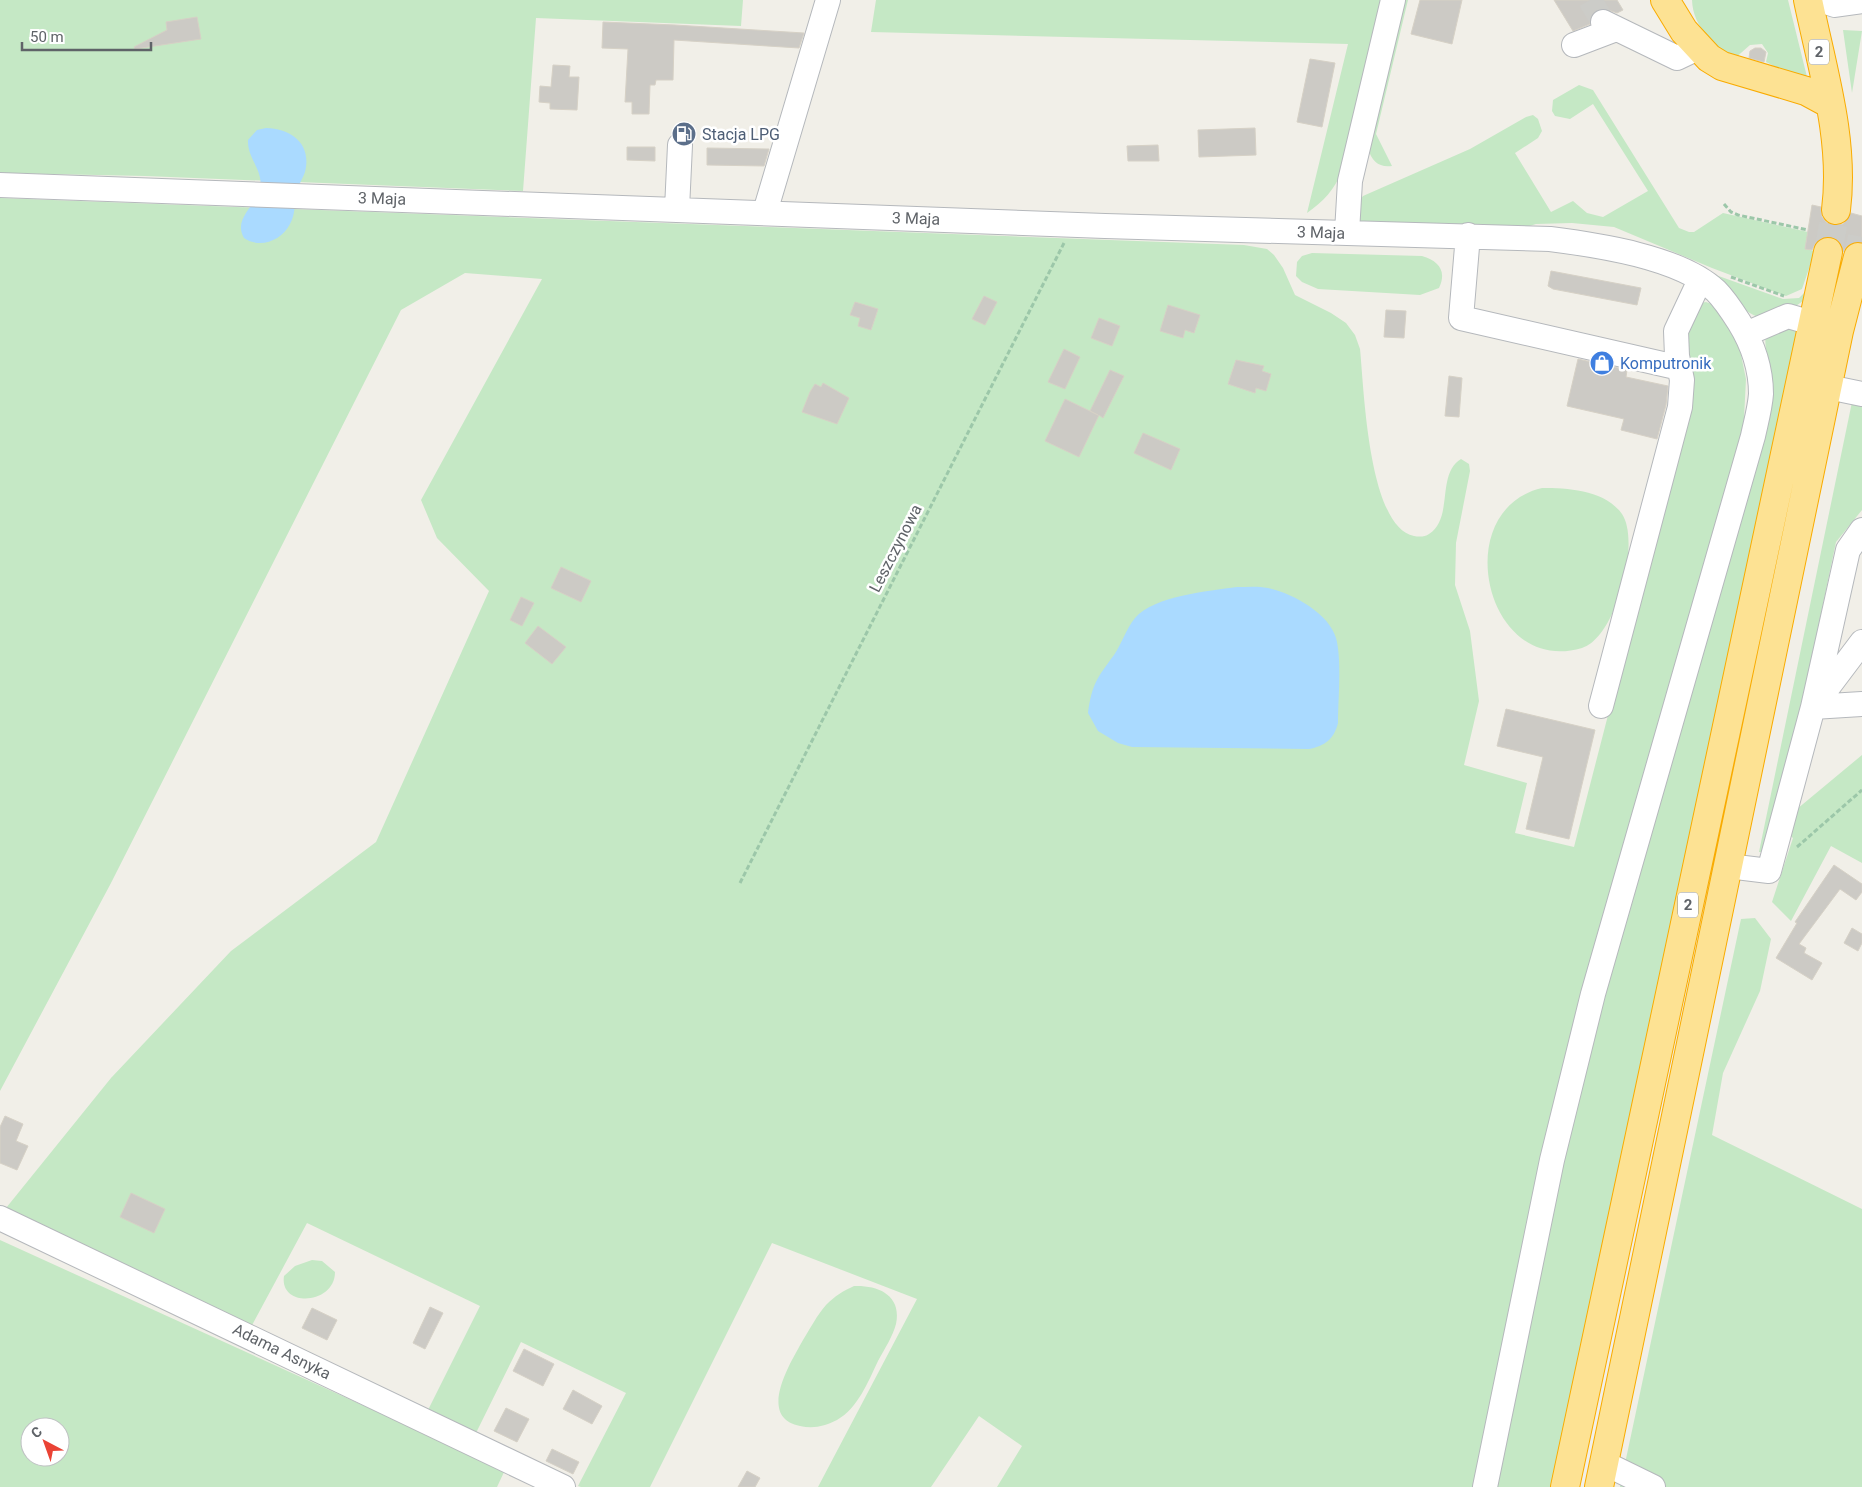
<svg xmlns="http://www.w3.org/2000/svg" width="1862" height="1487" viewBox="0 0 1862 1487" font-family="Roboto,sans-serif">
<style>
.green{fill:#c5e8c5;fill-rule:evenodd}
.water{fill:#aadaff}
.building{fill:#cccac5;stroke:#d6d1c6}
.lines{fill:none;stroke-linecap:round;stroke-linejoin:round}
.minor-tunnel{stroke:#ccccc8;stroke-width:24;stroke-dasharray:24 12;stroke-linecap:butt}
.highway-tunnel{stroke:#ccccc8;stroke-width:28;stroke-dasharray:28 14;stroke-linecap:butt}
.minor-casing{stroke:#b5b8bc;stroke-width:26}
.highway-casing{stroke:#f9ab00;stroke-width:30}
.path{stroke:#9cc7a9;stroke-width:3;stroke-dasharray:5 2.5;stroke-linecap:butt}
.minor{stroke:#fff;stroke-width:24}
.highway{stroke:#fde293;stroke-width:28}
.labels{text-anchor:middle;stroke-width:5;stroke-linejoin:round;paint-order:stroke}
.shield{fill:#fff;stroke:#8f9295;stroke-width:1}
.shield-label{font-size:15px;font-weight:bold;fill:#5f6368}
.service-label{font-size:16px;fill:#4e5e75;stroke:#fff;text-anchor:start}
.street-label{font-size:16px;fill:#5f6368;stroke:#fff}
.shop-label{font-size:16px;fill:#366cbe;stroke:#fff;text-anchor:start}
</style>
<rect width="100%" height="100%" fill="#f1efe8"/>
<!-- green -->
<path class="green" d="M0 0H743L741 26 536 18 523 191 145 176 0 173Z
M876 0H1385L1342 171C1334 190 1324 201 1307 213L1348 44 871 32Z
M1400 0H1408L1376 134 1392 166C1379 168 1372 161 1368 149Z
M1692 0H1788L1807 77 1788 73 1766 62 1768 53 1762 44 1750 45 1733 60C1714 43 1693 28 1692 0Z
M1843 30 1862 31 1852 93Z
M1579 85 1593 90 1679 228 1689 232H1694L1723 213 1808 232 1805 249 1815 251 1802 289 1786 296 1712 268 1614 227 1572 223 1536 224 1520 229 1361 222 1357 218 1359 201 1363 196 1470 149 1526 117 1533 115 1538 119 1542 131 1538 138 1515 153 1551 212 1573 201 1587 213 1603 217 1648 191 1593 104 1570 119 1555 116 1552 111 1553 100Z
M0 198 1244 245 1267 249 1274 255 1283 268 1295 295 1331 313 1346 323 1355 335 1360 349C1364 387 1368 527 1414 536 1419 537 1425 537 1429 534 1454 518 1436 474 1461 459L1469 464 1470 471 1456 543 1455 585 1470 631 1479 701 1464 765 1527 783 1515 833 1574 847 1685 417V342L1696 304 1706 302 1717 306 1739 345 1746 379 1743 438 1474 1487H997L1022 1446 979 1416 931 1487H818L917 1299 772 1243 650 1487H581L578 1486 626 1393 521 1342 475 1435 426 1414 480 1306 307 1223 250 1329 2 1213 111 1078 231 951 376 842 489 591 437 538 421 500 542 279 465 273 401 310 111 883 0 1091Z
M1312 253 1422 256C1439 261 1447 271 1439 288L1420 295 1318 289 1302 282 1296 276 1297 262 1302 256Z
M1713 274 1783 299 1799 298 1809 288 1808 297C1758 337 1747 314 1713 274Z
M1787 325 1801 332 1554 1487H1493L1578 1083 1772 390C1771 374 1763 347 1766 333Z
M1852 402 1862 406V510L1836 542 1774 839 1763 852H1759Z
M1542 488C1569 488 1605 490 1622 514 1641 542 1616 638 1582 648 1485 677 1448 510 1542 488Z
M1862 755V863L1831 846 1791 921 1772 902 1793 838 1787 833 1791 814Z
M1755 918 1771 939 1760 991 1723 1073 1712 1135 1862 1209V1487H1620L1741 919Z
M0 1240 505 1470 497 1487H0ZM30 1427H60V1457H30Z
M312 1260 322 1261 335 1272C335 1305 279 1308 284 1276L295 1266Z
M854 1286C878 1285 902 1295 896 1324 893 1336 884 1350 878 1361 868 1382 858 1408 837 1420 825 1426 814 1429 800 1426 756 1417 791 1362 803 1340 810 1329 817 1315 826 1305 835 1296 843 1291 854 1286Z"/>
<!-- water -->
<path class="water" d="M266 128C292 129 312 144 305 172 303 178 299 184 297 190 294 201 296 214 290 224 281 241 260 249 244 238 233 219 255 207 260 189 264 170 247 159 248 140L257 130Z
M1237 587C1247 587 1258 586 1268 588 1292 593 1329 613 1336 638 1342 659 1338 700 1338 723 1334 739 1325 746 1309 749L1132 747 1118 743 1098 731 1088 713C1092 684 1097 678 1114 655 1122 643 1126 629 1135 618 1154 596 1208 591 1237 587Z"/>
<!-- building -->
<path class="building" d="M1420 0H1462L1452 44 1411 34Z
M1554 0H1617L1623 10 1617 13 1603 8 1596 10 1590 16V24L1573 31Z
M197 17 201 39 135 49 134 47 167 30 166 22Z
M603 22 675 25 804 33 799 48 674 40 673 80H656L655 85H650L649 114H632V102H625L628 49 602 48Z
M1755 48H1761L1766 52 1764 62 1749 58 1750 51Z
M1310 59 1335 63 1322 127 1297 122Z
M553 65 570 66 569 77H579L577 110 550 109V103L539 102 540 86 551 87Z
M1255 128 1256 155 1199 157 1198 130Z
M1158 145 1159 161H1128L1127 146Z
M627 147H655V161L627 160Z
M707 148 769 149 764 166 707 165Z
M1812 205 1821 207 1822 217 1827 223 1834 225 1843 224 1851 213 1862 216V242H1853L1847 246 1843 252 1838 240 1831 237H1824L1816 242 1812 250 1805 249Z
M1551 271 1641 288 1637 305 1553 289 1548 286Z
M984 296 997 302 985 325 972 319Z
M855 302 878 309 871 330 858 326 860 318 850 315Z
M1168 305 1200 315 1194 333 1185 330 1183 338 1160 331Z
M1386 310 1406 311 1404 338 1384 337Z
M1099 318 1120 326 1112 346 1091 338Z
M1064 349 1080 357 1065 389 1048 382Z
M1578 359 1627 370 1626 377 1668 386 1666 405 1657 439 1621 430 1624 419 1567 406Z
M1236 360 1264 366 1262 371 1271 374 1266 391 1256 388 1255 393 1228 384Z
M1110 370 1124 376 1103 418 1099 415 1079 457 1045 441 1065 399 1098 415 1090 411Z
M1449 376 1462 378 1459 417 1445 416Z
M823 383 849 398 837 424 802 412 810 392 815 384 821 387Z
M1143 433 1180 449 1171 470 1134 453Z
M561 567 591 581 581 602 551 588Z
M521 597 534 603 522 626 510 620Z
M538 626 566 647 552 664 525 643Z
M1506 709 1595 730 1569 839 1526 829 1543 757 1497 746Z
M1834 865 1862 884V892L1856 900 1840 889 1799 944 1806 948 1804 953 1822 963 1812 980 1776 958 1797 923 1795 922Z
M1852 928 1862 934V943L1858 951 1844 943Z
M5 1116 23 1124 16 1141 28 1146 17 1170 0 1163V1127Z
M131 1193 165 1209 154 1233 120 1217Z
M430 1307 443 1313 425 1349 413 1343Z
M312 1308 337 1320 327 1340 302 1328Z
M524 1349 554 1364 543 1386 513 1371Z
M573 1390 602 1406 592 1424 563 1409Z
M506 1408 529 1419 517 1442 494 1431Z
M552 1449 579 1462 573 1474 546 1461Z
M747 1471 760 1478 755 1487H738Z"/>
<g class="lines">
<!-- minor-tunnel -->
<path class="minor-tunnel" d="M1590 0 1603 22"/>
<!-- highway-tunnel -->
<path class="highway-tunnel" d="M1828 252 1836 210
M1858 257 1862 237"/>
<defs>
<path id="minor" d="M1820 0 1835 5 1862 1
M1603 22 1677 58 1698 48
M1574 45 1616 29
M0 185 1105 226 1550 239C1597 245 1680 257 1716 291 1725 300 1732 311 1739 322 1752 343 1761 369 1761 394 1760 408 1756 422 1753 436L1593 994 1552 1160 1485 1487
M677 209 680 145
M765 212 828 0
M1347 232 1350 181 1393 0
M1468 235 1461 318 1680 368
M1746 334 1788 316 1829 328
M1828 387 1862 394
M1862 642 1813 707 1862 704
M1601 706 1680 407 1682 380 1677 356 1676 331 1700 280
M1728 866 1769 871 1813 707 1848 550 1862 530
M0 1218 563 1487
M1604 1463 1653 1487"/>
<path id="highway" d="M1665 0 1684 31 1709 58 1722 66 1806 91 1830 104
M1808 0C1822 68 1845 140 1836 210
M1565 1487 1828 252
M1599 1487 1839 331 1858 257"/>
</defs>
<!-- minor casing -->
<use href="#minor" class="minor-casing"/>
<!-- highway casing -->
<use href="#highway" class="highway-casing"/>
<!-- path -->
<path class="path" d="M1724 204 1731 212 1738 215 1808 230
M1731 277 1784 296
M1797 847 1862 790
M740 883 1064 243"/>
<!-- minor -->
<use href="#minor" class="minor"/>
<!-- highway -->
<use href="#highway" class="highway"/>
</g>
<!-- icons -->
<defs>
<symbol id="fuel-disc" viewBox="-11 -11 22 22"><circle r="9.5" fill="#5c6f8a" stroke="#fff"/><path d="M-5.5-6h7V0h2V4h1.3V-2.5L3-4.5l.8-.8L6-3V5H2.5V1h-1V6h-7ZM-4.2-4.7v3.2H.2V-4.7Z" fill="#fff"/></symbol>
<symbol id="shop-disc" viewBox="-11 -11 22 22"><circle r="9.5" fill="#3f7fe0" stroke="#fff"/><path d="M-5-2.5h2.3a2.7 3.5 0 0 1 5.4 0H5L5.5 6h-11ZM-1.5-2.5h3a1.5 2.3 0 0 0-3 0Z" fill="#fff"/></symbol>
</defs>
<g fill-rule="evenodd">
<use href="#fuel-disc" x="670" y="120" width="28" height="28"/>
<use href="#shop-disc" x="1588" y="349" width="28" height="28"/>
</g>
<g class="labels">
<!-- shield labels -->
<g class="shield">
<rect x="1809" y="39.5" width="20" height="25" rx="4"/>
<rect x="1678" y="892.5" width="20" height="25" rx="4"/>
</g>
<g class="shield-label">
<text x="1819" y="57">2</text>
<text x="1688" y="910">2</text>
</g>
<!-- service labels -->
<g class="service-label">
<text x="702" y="140">Stacja LPG</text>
</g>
<!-- street labels -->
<g class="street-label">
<text transform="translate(382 198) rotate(2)" y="6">3 Maja</text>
<text transform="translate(916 218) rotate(2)" y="6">3 Maja</text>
<text transform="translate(1321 232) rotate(2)" y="6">3 Maja</text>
<text transform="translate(895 548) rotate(-63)" y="6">Leszczynowa</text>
<text transform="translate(282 1351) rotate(26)" y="6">Adama Asnyka</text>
</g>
<!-- shop labels -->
<g class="shop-label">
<text x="1620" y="369">Komputronik</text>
</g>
</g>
<!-- north arrow -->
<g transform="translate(45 1442) rotate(319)"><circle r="24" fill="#ffffff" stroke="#bfc1c3"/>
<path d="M0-4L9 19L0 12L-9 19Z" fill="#ea4335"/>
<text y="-8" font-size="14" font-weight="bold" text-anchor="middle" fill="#5f6368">С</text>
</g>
<!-- scale -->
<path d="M22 42v8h129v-8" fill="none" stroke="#5f6368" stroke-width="2.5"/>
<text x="30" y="42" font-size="15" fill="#5f6368" stroke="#ffffff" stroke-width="4" paint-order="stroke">50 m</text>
</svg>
